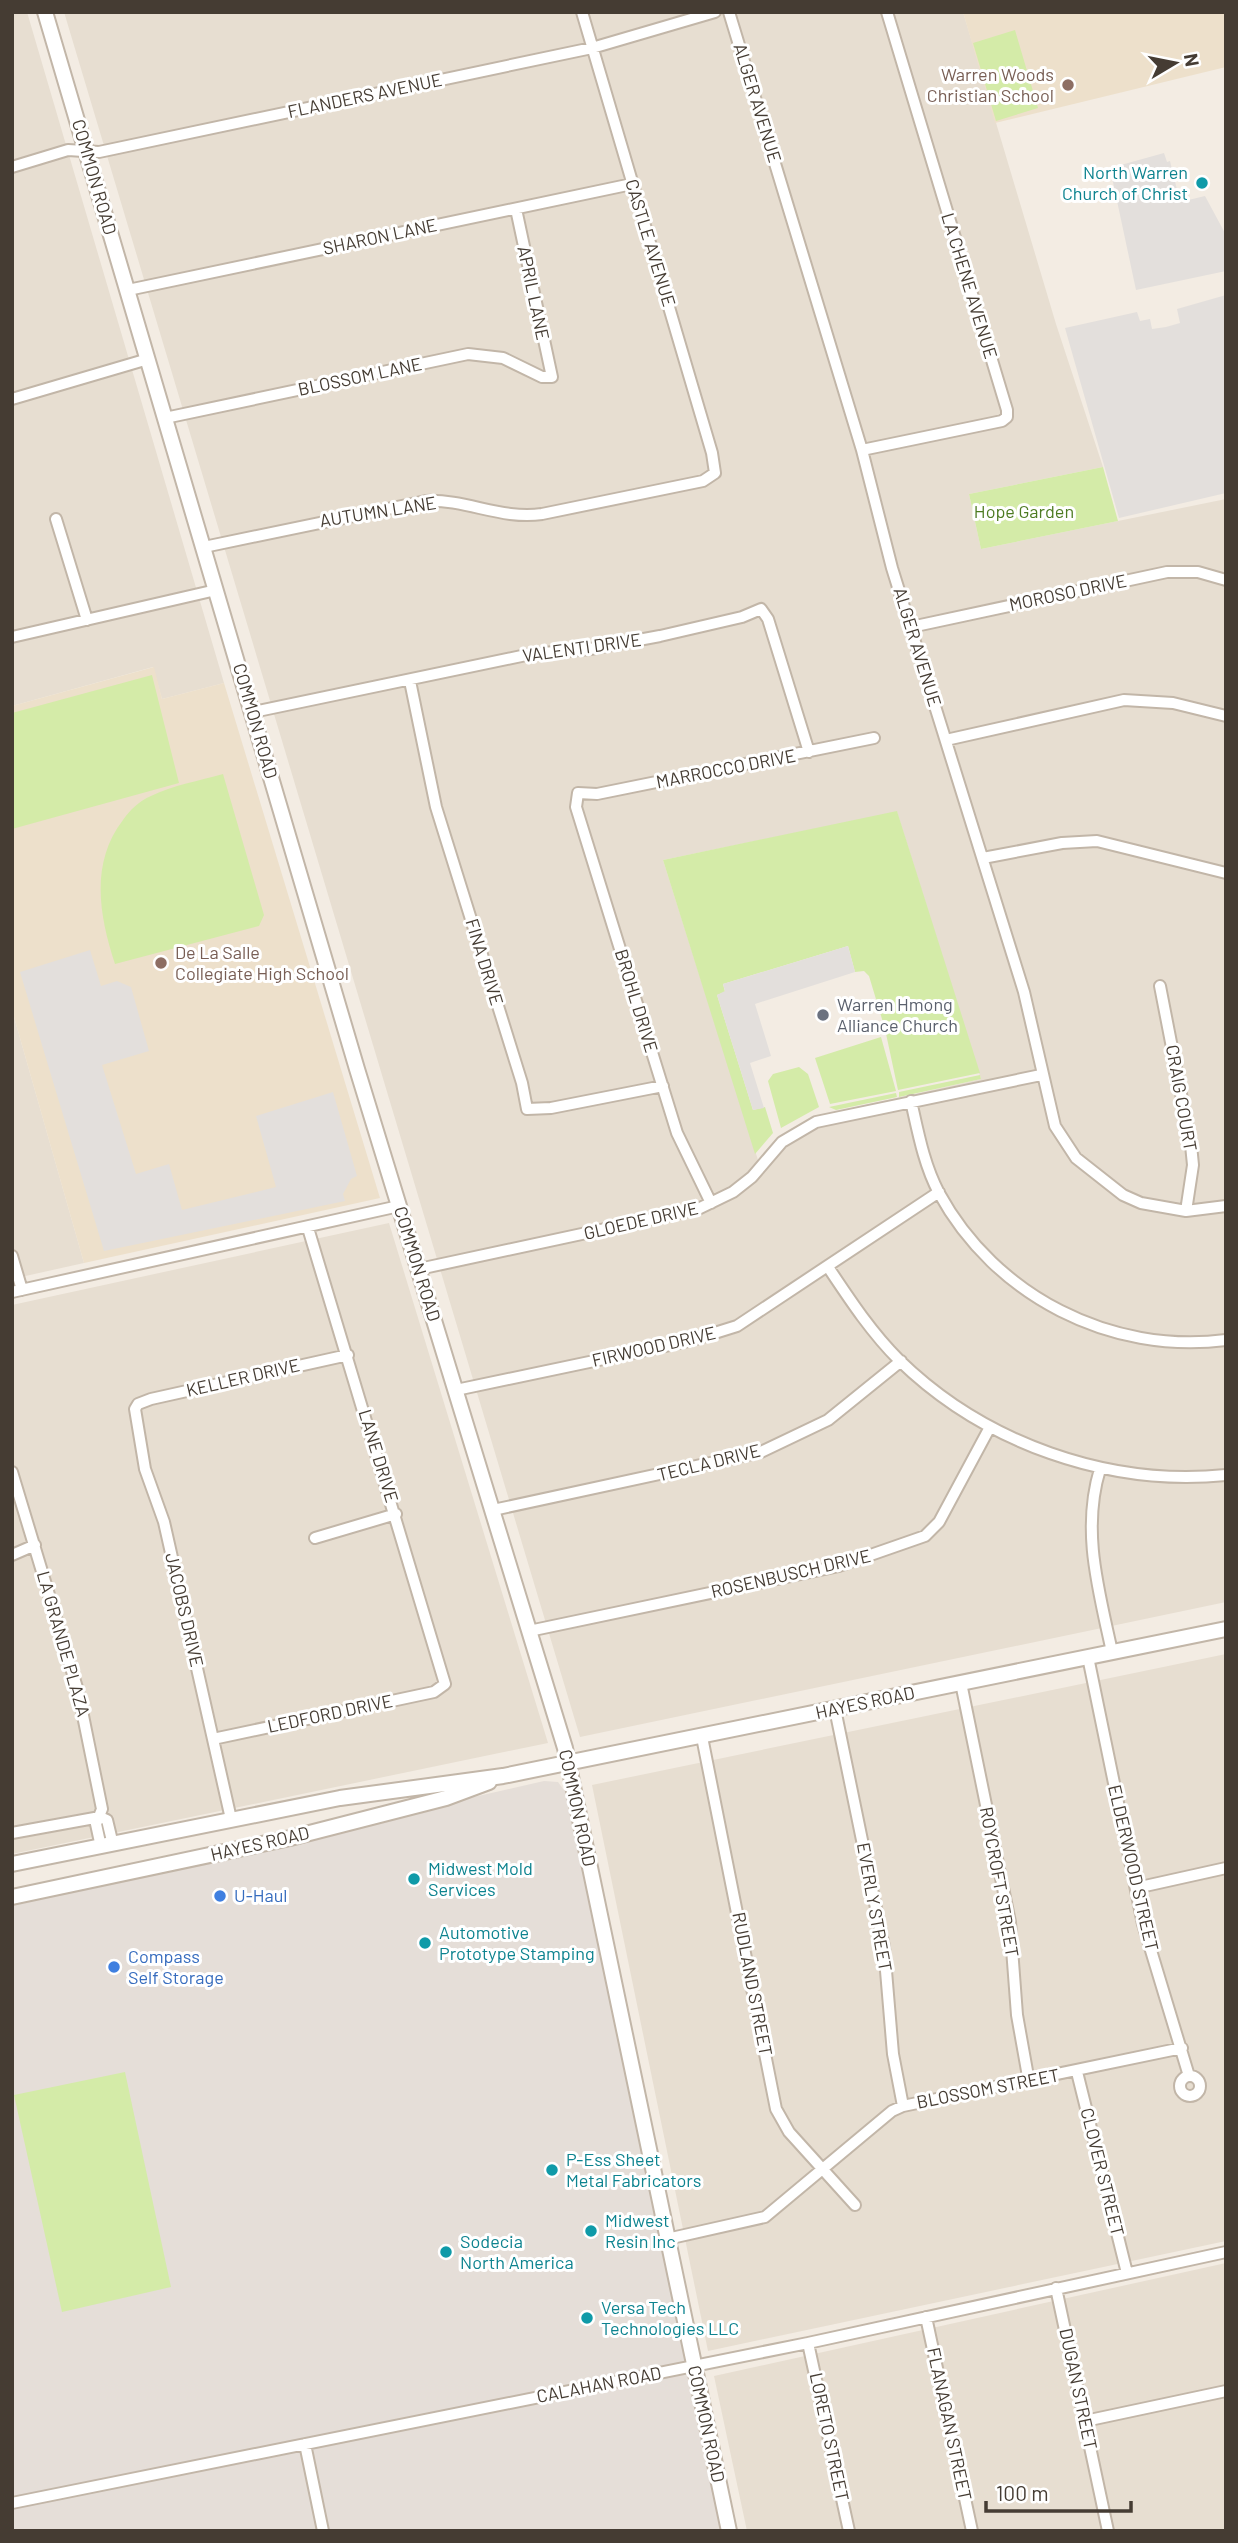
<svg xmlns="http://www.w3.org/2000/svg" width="1238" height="2543" viewBox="0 0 1238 2543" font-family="Barlow,sans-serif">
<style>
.residential{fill:#e7ded1;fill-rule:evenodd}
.industrial{fill:#e5ded8}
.education{fill:#ede0cb}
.green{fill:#d4eba8}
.parking{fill:#e3dfdc}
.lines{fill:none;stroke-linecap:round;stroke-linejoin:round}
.minor-casing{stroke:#c2b6a8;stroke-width:14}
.tertiary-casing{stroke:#c2b6a8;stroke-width:18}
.minor{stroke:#fff;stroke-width:10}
.tertiary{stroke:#fff;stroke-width:14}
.education-dot{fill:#8d6e63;stroke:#fff;stroke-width:2.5}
.culture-dot{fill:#0f9aa8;stroke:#fff;stroke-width:2.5}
.worship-dot{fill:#6b7280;stroke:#fff;stroke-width:2.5}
.shop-dot{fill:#3f7fe0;stroke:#fff;stroke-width:2.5}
.labels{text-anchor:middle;stroke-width:6;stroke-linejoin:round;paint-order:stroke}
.education-label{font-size:18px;fill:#785e54;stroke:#fff;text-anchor:end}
.street-label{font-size:18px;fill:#453c33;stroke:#fff}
.culture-label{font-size:18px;fill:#0d838f;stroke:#fff;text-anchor:start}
.park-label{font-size:18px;fill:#4d7b22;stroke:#fff}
.worship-label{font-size:18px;fill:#5b616d;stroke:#fff;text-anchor:start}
.shop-label{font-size:18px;fill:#366cbe;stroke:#fff;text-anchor:start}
</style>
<rect width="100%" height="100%" fill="#f3ece3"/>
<!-- residential -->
<path class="residential" d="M12 12H27L224 683 162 699 153 667 12 706Z
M64 12H963L1056 324 1103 467 969 494 981 549 1226 499V1602L580 1737ZM897 812 981 1079 816 1116 791 1130 758 1160 663 860Z
M12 1010 84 1263 12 1279Z
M389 1223 548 1743 12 1854V1305Z
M1226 1654V2241L708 2351 592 1785Z
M1226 2263V2531H747L714 2376Z"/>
<!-- industrial -->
<path class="industrial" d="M544 1781 558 1782 569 1797 721 2531H12V1902Z"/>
<!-- education -->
<path class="education" d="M963 12H1226V67L995 123Z
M154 667 162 699 224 683 380 1198 84 1263 12 1010V706Z"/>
<!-- green -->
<path class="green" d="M1015 30 1038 108 996 121 973 43Z
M1103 467 1118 521 981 549 969 494Z
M152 675 179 783 12 829V713Z
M223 774 264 915 259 926 115 964C99 915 90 863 123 820 130 810 139 801 151 796 173 785 199 781 223 774Z
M897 811 980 1073 898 1090 885 1029 869 976 864 971 855 972 848 946 723 984 725 992 717 995 753 1110 765 1107 773 1133 755 1154 663 860Z
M881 1037 896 1091 830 1104 815 1058Z
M799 1067 808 1074 819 1107 781 1128 768 1081 773 1074Z
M980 1075 981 1079 899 1097V1092Z
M896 1093 897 1097 836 1110 829 1107Z
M125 2072 171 2287 62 2312 14 2095Z"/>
<!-- parking -->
<path class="parking" d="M1164 153 1167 162 1170 161 1180 202 1205 196 1226 235V271L1136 290 1110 168Z
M1226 295V493L1119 518 1065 328 1137 312 1140 321 1150 319 1152 329 1166 327 1180 323 1177 309Z
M848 946 855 972 755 1004 771 1056 750 1063 764 1108 753 1110 717 995 725 991 723 984Z
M90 950 101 986 117 981 131 987 149 1051 102 1065 136 1174 169 1164 182 1210 276 1187 256 1116 333 1092 357 1176 351 1179 343 1194 345 1201 104 1251 20 972Z"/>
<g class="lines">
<defs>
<path id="minor" d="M729 12 862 450 892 568 1024 992 1055 1126 1076 1158 1123 1195 1141 1203 1186 1211 1226 1206
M12 167 68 150 99 152 592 48 715 12
M128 290 632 184
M12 399 148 359
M165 418 468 354 503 358 542 377H552L516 209
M862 450 1002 421 1007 417V410L887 12
M56 519 87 620
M204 547 426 501C466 499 502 520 542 514L703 481 715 473 712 453 582 12
M911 627 1167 572H1198L1226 580
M12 637 216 590
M410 681 436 807 522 1083 527 1109 551 1108 663 1086
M253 712 531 654 590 649 660 636 742 617 761 609 768 619 809 752
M946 740 1124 700 1173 703 1226 716
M983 858 1062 843 1097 841 1226 873
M1160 986 1191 1145 1193 1165 1186 1211
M911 1101C918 1132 924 1165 939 1193 995 1296 1111 1355 1226 1340
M711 1203 677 1133 576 807 578 793 597 794 874 738
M12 1256 22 1290
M828 1267C850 1300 871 1332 899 1360 984 1443 1108 1487 1226 1475
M419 1269 698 1209 733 1192 752 1177 782 1142 816 1122 1041 1075
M12 1292 399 1206
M456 1390 689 1341 737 1326 939 1192
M1100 1469C1081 1531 1099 1591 1112 1652
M12 1472 78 1691 102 1809 96 1824 101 1847
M493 1510 761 1452 828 1420 901 1361
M315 1538 396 1514
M12 1555 35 1545
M529 1631 839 1566 925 1536 939 1522 990 1427
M1088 1657 1143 1924 1189 2076
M961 1683 1010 1922 1017 2015 1029 2082
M835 1709 884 1947 893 2054 903 2106
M702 1737 776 2109 789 2132 855 2205
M213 1739 434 1692 445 1684 308 1228
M100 1817 107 1820 113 1845
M231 1819 164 1522 145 1469 135 1409 138 1404 151 1399 348 1355
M12 1833 100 1817
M1136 1888 1226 1868
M1077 2072 1127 2273
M1180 2086a10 10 0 1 1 20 0a10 10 0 1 1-20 0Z
M667 2239 765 2217 892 2111 903 2106 1182 2048
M1056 2288 1108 2531
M926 2317 972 2531
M808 2343 849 2531
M1085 2421 1226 2391
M305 2444 323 2531
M12 2503 808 2343 1226 2252"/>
<path id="tertiary" d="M45 12 357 1069 565 1748 729 2531
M12 1864 340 1798 503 1776 1226 1629
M12 1897 290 1838 446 1798 489 1782"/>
</defs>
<!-- minor casing -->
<use href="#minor" class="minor-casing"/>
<!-- tertiary casing -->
<use href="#tertiary" class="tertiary-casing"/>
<!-- minor -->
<use href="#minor" class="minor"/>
<!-- tertiary -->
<use href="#tertiary" class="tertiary"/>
</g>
<!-- markers -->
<g class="education-dot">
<circle cx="1068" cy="85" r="7"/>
<circle cx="161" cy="963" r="7"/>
</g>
<g class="culture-dot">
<circle cx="1202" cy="183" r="7"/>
<circle cx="414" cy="1879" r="7"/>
<circle cx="425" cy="1943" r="7"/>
<circle cx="552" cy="2170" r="7"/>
<circle cx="591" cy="2231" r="7"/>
<circle cx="446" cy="2252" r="7"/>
<circle cx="587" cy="2318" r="7"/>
</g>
<circle class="worship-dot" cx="823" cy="1015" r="7"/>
<g class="shop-dot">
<circle cx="220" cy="1896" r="7"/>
<circle cx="114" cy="1967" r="7"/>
</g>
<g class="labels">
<!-- education labels -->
<g class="education-label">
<text x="1054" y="81">Warren Woods<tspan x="1054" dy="21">Christian School</tspan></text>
<text x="175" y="959" text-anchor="start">De La Salle<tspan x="175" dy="21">Collegiate High School</tspan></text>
</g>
<!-- street labels -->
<g class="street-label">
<text transform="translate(365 96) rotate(-12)" y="6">FLANDERS AVENUE</text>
<text transform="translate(757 103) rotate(73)" y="6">ALGER AVENUE</text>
<text transform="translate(94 177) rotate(74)" y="6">COMMON ROAD</text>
<text transform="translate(380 237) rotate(-12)" y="6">SHARON LANE</text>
<text transform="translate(650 243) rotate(73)" y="6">CASTLE AVENUE</text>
<text transform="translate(969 286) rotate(73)" y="6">LA CHENE AVENUE</text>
<text transform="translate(533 293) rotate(78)" y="6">APRIL LANE</text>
<text transform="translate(360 377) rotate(-12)" y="6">BLOSSOM LANE</text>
<text transform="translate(378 512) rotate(-9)" y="6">AUTUMN LANE</text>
<text transform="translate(1068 593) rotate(-12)" y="6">MOROSO DRIVE</text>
<text transform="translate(917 647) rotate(73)" y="6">ALGER AVENUE</text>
<text transform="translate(582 648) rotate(-8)" y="6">VALENTI DRIVE</text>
<text transform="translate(255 721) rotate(74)" y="6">COMMON ROAD</text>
<text transform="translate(726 769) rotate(-11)" y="6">MARROCCO DRIVE</text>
<text transform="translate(484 962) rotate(73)" y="6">FINA DRIVE</text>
<text transform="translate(636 1001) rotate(73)" y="6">BROHL DRIVE</text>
<text transform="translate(1181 1098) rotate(80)" y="6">CRAIG COURT</text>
<text transform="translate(641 1221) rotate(-13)" y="6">GLOEDE DRIVE</text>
<text transform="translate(417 1264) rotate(73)" y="6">COMMON ROAD</text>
<text transform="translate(654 1347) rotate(-13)" y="6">FIRWOOD DRIVE</text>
<text transform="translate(243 1378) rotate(-13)" y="6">KELLER DRIVE</text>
<text transform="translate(378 1456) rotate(73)" y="6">LANE DRIVE</text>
<text transform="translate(709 1463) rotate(-14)" y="6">TECLA DRIVE</text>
<text transform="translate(791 1574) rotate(-13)" y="6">ROSENBUSCH DRIVE</text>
<text transform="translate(184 1610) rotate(77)" y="6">JACOBS DRIVE</text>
<text transform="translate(63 1644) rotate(74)" y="6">LA GRANDE PLAZA</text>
<text transform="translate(865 1703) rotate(-12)" y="6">HAYES ROAD</text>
<text transform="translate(330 1714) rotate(-12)" y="6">LEDFORD DRIVE</text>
<text transform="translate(577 1808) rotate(78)" y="6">COMMON ROAD</text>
<text transform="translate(260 1844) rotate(-13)" y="6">HAYES ROAD</text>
<text transform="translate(1133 1868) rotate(77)" y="6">ELDERWOOD STREET</text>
<text transform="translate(999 1882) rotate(80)" y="6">ROYCROFT STREET</text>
<text transform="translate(874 1907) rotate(80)" y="6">EVERLY STREET</text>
<text transform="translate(752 1984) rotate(79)" y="6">RUDLAND STREET</text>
<text transform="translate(988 2089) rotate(-11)" y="6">BLOSSOM STREET</text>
<text transform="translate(1102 2172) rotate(76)" y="6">CLOVER STREET</text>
<text transform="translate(599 2385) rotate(-11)" y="6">CALAHAN ROAD</text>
<text transform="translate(1078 2389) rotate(78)" y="6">DUGAN STREET</text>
<text transform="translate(706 2424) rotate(78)" y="6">COMMON ROAD</text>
<text transform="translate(949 2424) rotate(78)" y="6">FLANAGAN STREET</text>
<text transform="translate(829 2437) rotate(78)" y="6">LORETO STREET</text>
</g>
<!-- culture labels -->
<g class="culture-label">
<text x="1188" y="179" text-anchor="end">North Warren<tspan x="1188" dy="21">Church of Christ</tspan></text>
<text x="428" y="1875">Midwest Mold<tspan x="428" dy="21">Services</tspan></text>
<text x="439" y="1939">Automotive<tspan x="439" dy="21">Prototype Stamping</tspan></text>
<text x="566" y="2166">P-Ess Sheet<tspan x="566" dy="21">Metal Fabricators</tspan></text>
<text x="605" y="2227">Midwest<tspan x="605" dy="21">Resin Inc</tspan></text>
<text x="460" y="2248">Sodecia<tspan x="460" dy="21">North America</tspan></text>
<text x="601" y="2314">Versa Tech<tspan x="601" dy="21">Technologies LLC</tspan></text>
</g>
<!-- park labels -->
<g class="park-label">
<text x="1024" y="518">Hope Garden</text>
</g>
<!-- worship labels -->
<g class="worship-label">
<text x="837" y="1011">Warren Hmong<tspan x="837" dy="21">Alliance Church</tspan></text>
</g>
<!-- shop labels -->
<g class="shop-label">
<text x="234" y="1902">U-Haul</text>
<text x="128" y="1963">Compass<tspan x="128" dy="21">Self Storage</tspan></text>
</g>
</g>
<!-- border -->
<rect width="1238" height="2543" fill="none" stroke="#453c33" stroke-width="28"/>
<!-- north arrow -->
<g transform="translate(1175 63) rotate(80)" stroke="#ffffff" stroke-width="5" paint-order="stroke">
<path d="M0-5L12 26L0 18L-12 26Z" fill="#453c33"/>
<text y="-10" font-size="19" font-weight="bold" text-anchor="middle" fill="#453c33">N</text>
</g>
<!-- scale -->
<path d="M986 2501v10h145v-10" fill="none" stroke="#453c33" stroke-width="3.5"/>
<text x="996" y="2501" font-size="21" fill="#453c33" stroke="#ffffff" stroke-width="5" paint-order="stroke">100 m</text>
</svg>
